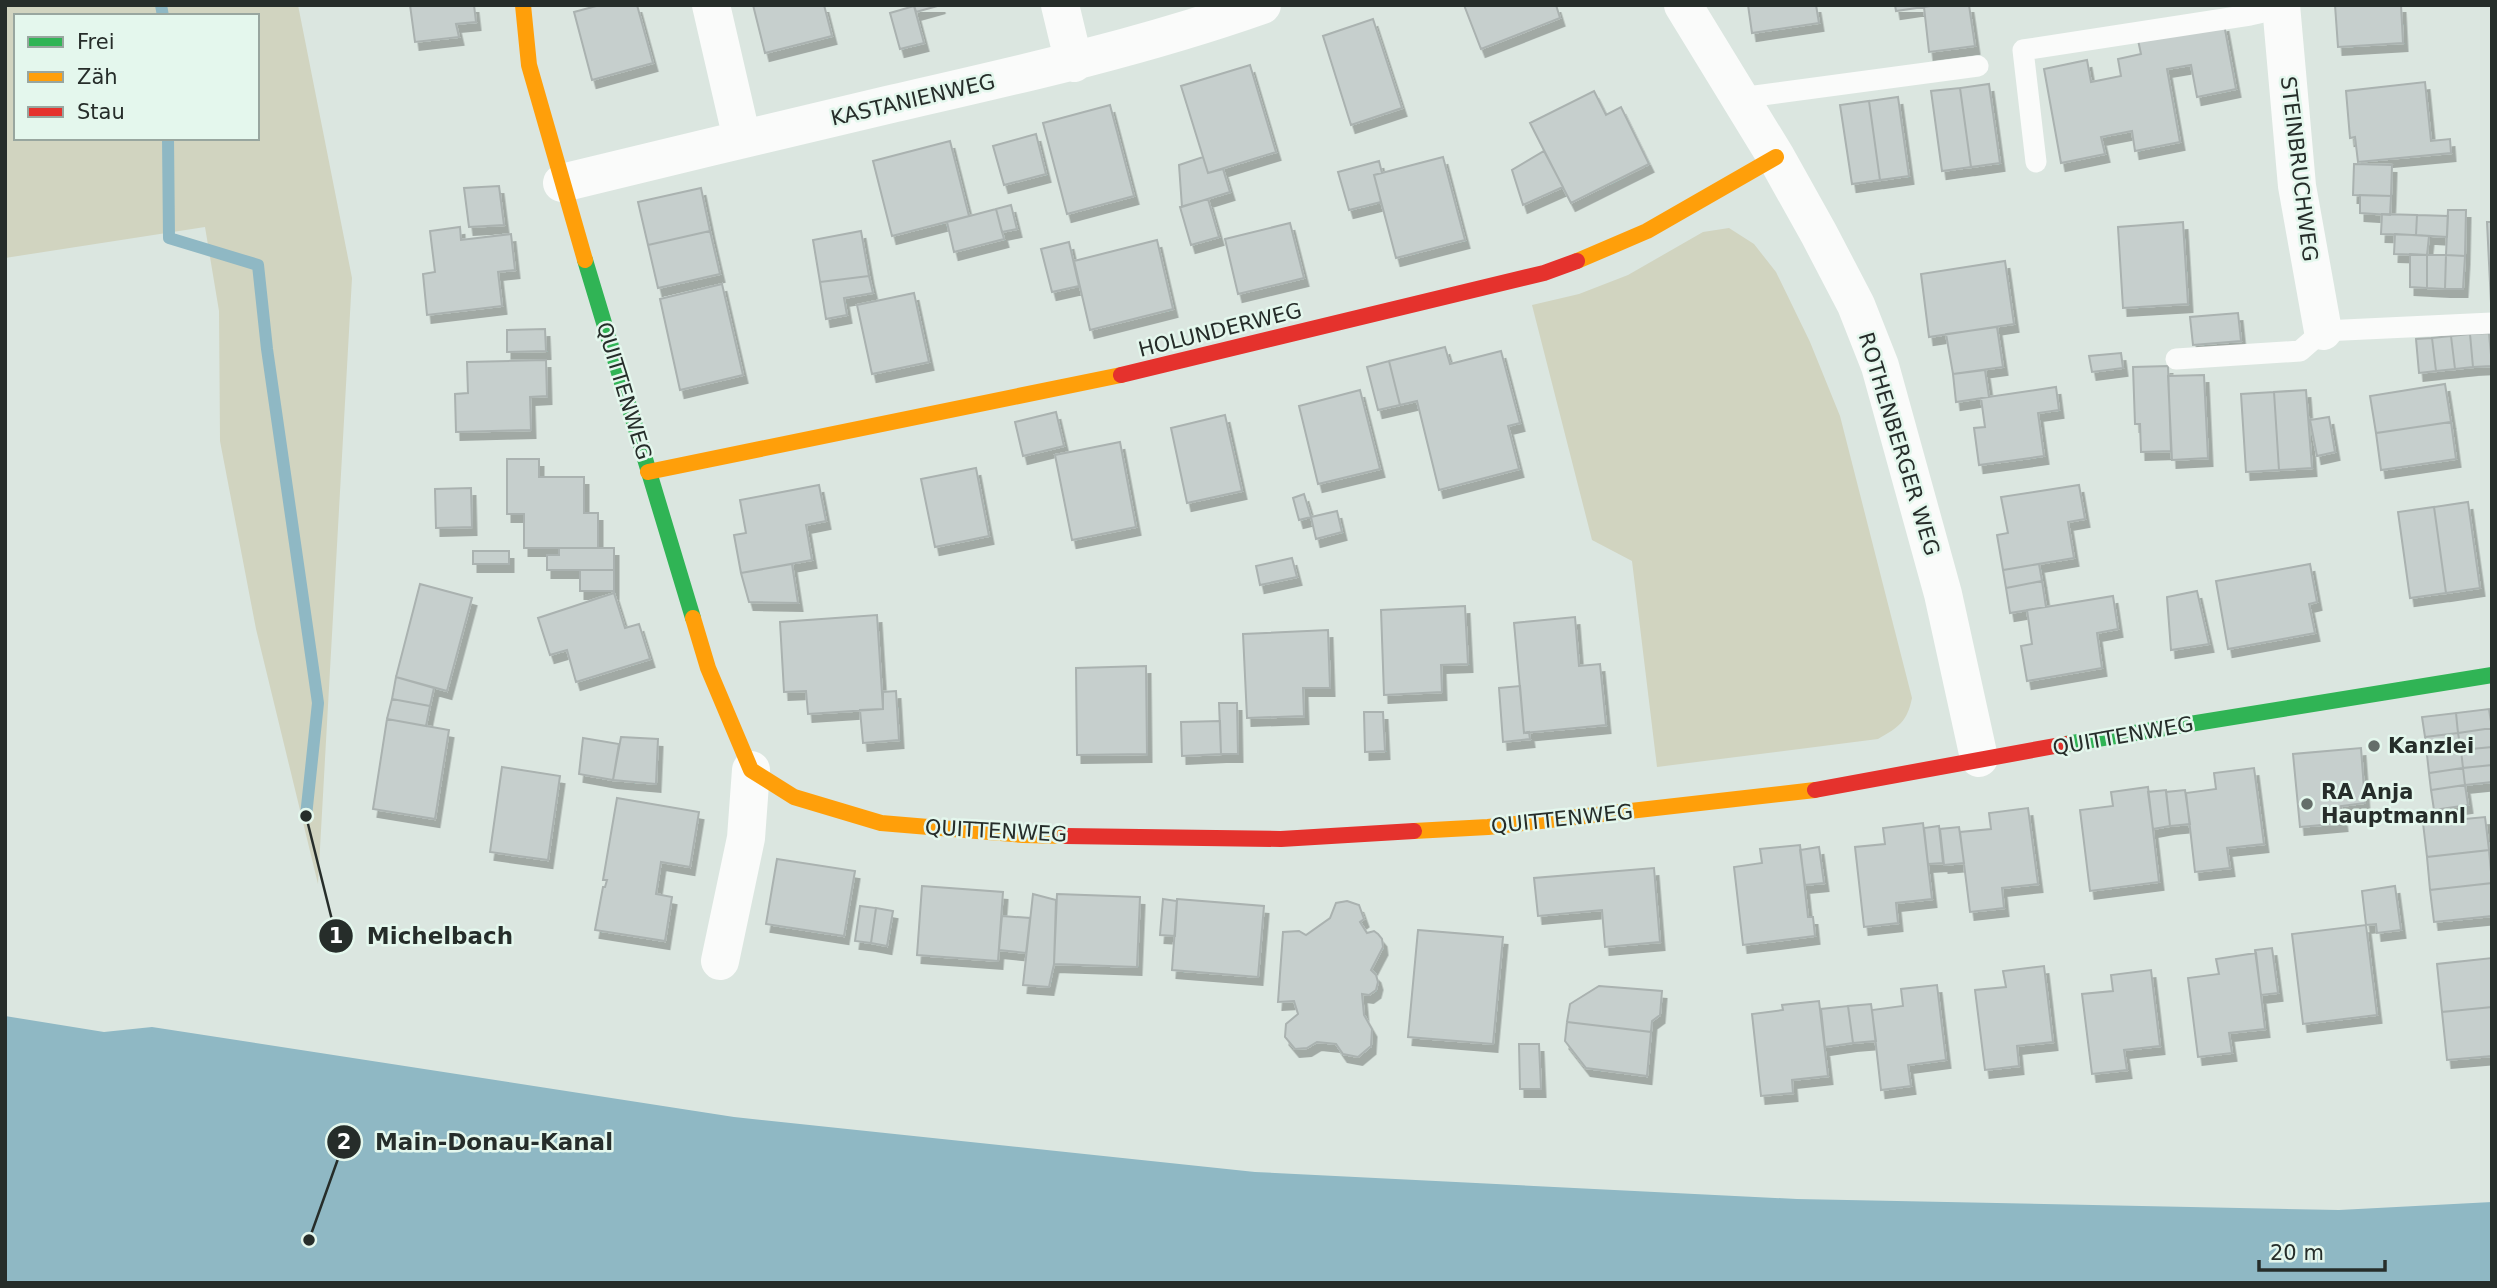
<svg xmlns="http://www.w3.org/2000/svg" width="2497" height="1288" viewBox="0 0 2497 1288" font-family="'DejaVu Sans',sans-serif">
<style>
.green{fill:#d1d4c0;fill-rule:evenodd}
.water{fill:#8fb8c4}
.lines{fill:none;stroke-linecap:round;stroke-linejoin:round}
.stream{stroke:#8fb8c4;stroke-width:12}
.building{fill:#c6cfcd;stroke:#aab2b0;stroke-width:2;filter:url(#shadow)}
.lane{stroke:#fafbfa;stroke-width:21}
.street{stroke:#fafbfa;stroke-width:38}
.fast{stroke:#30b455;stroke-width:16}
.slow{stroke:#ff9f0a;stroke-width:16}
.jam{stroke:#e5322d;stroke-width:16}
.poi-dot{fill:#656e6a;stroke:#e4f7ed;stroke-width:2.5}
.labels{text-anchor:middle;stroke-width:5;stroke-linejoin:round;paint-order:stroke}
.street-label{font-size:21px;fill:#262d2a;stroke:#e4f7ed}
.poi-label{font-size:21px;font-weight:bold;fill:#262d2a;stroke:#e4f7ed;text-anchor:start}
.leader{fill:none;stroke:#262d2a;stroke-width:2.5}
.callout-dot{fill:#262d2a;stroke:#e4f7ed;stroke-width:2.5}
.mark-label{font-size:21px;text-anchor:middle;font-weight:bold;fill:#fff}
.callout-label{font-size:23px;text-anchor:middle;font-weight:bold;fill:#262d2a;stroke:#e4f7ed;stroke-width:5;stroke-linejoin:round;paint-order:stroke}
</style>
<defs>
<filter id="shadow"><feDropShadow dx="4.5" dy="8" stdDeviation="0" flood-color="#0004"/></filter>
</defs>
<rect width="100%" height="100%" fill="#dbe6e0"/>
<!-- green -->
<path class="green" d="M5 5H298L352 278 318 884 256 629 220 441 219 311 205 227 5 258ZM16 16H257V138H16Z
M1729 228 1754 244 1776 272 1810 342 1840 416 1912 698C1907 722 1899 727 1878 739L1657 767 1632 561 1592 540 1532 305 1579 294 1628 275 1703 232Z"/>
<!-- water -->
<path class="water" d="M5 1016 104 1032 152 1027 734 1117 1255 1172 1797 1199 2339 1210 2492 1202V1283H5Z"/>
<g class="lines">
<!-- stream -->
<path class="stream" d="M161 5 163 16
M168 138 169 238 258 265 267 349 318 703 306 816"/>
</g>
<!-- building -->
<path class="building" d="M410 5H474L476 22 456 24 459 37 415 42Z
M637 5 653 63 592 80 574 12 600 5Z
M753 5H824L832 36 765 53Z
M914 5H941L916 12Z
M1464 5H1556L1560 18 1481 49Z
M1748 5H1816L1819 23 1752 33Z
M1895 5H1937L1896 11Z
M1937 5H1969L1975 46 1929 52 1924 7Z
M2335 5H2401L2403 43 2338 47Z
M914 6 924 43 900 49 890 13Z
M1373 19 1402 108 1351 125 1323 36Z
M2224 24 2236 89 2197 97 2191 65 2167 69 2180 142 2135 151 2132 131 2101 137 2105 154 2061 163 2044 69 2087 60 2091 82 2121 76 2118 59 2141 54 2138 40Z
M1250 65 1276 152 1208 173 1181 86Z
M2425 82 2431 141 2450 139 2451 153 2358 162 2355 137 2350 138 2346 91Z
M1989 84 2000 163 1971 167 1960 88Z
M1960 88 1971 167 1942 171 1931 91Z
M1594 91 1606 115 1621 107 1649 164 1571 203 1530 123Z
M1898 97 1909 176 1880 180 1869 101Z
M1869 101 1880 180 1852 184 1840 105Z
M1110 105 1134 196 1067 214 1043 123Z
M1036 134 1046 174 1004 185 993 146Z
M950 141 969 216 892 236 873 161Z
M1544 151 1563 187 1523 205 1512 170Z
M1203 157 1208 173 1223 169 1230 192 1182 207 1179 165Z
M1443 157 1465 240 1396 258 1374 175Z
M1379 161 1382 173 1374 175 1381 202 1349 210 1338 172Z
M2354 164 2392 165 2391 196 2353 195Z
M499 186 504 225 469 227 464 188Z
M701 188 710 231 648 245 638 202Z
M2360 195 2391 196 2390 215 2360 213Z
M1208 199 1219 237 1191 245 1180 207Z
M1011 205 1017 229 1002 232 996 209Z
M996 209 1004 239 954 252 947 222Z
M2448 210H2466L2465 256 2446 255Z
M2382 214 2417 215 2416 235 2381 234Z
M2417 215 2448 216 2447 237 2416 235Z
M2183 222 2188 304 2123 308 2118 227Z
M2487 222H2492V263H2489Z
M1290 223 1304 278 1238 294 1225 239Z
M460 227 461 240 511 234 515 270 498 272 502 306 427 315 423 274 435 272 430 231Z
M710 231 720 274 658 288 648 245Z
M861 231 869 276 820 282 813 240Z
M2395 234 2429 236 2427 255 2394 254Z
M1157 240 1173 309 1090 330 1074 261Z
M1069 242 1079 286 1052 292 1041 249Z
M2410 254 2427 255V288L2410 287Z
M2427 255H2446L2445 289 2427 288Z
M2446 255 2465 256 2463 289H2445Z
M2005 261 2014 324 1929 337 1921 274Z
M2489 263H2492V303H2491Z
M869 276 873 293 844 298 847 315 826 319 820 282Z
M722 284 743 375 680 390 660 299Z
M914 293 929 362 872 374 857 305Z
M2238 313 2241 341 2193 345 2190 317Z
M1997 327 2003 367 1953 374 1946 334Z
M545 329 546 351 507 352V330Z
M2489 333 2492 366 2473 367 2470 334Z
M2470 334 2473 367 2455 369 2451 336Z
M2451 336 2455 369 2436 371 2432 338Z
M2432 338 2436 371 2419 373 2416 339Z
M1445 347 1450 364 1501 351 1520 423 1508 426 1519 469 1439 490 1417 401 1400 405 1389 361Z
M2121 353 2123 368 2092 372 2089 356Z
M546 360 547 396 530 397 531 430 456 432 455 394 468 393 467 362Z
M1389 361 1400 405 1378 410 1367 367Z
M2168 366 2171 451 2141 452 2140 424H2135L2133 367Z
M1985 370 1989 397 1956 402 1953 374Z
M2204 375 2208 458 2172 460 2168 376Z
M2445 384 2451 422 2376 433 2370 396Z
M2056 387 2059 410 2038 413 2044 456 1979 465 1974 428 1985 427 1981 398Z
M1360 390 1380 469 1318 484 1299 406Z
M2306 390 2312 468 2279 470 2274 392Z
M2274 392 2279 470 2246 472 2241 394Z
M1056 412 1064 446 1023 456 1015 422Z
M1225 415 1242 491 1187 503 1171 428Z
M2329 417 2335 452 2317 456 2310 420Z
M2451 422 2456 459 2381 470 2376 433Z
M1120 442 1136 527 1072 540 1055 455Z
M507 459H539V477H584V513H598V548H524V514H507Z
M976 468 989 536 935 547 921 479Z
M819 485 826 521 806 525 812 560 741 573 734 535 746 533 740 500Z
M2079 485 2085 519 2068 522 2074 558 2003 570 1997 535 2008 533 2001 497Z
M471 488 472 527 436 528 435 489Z
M1304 494 1311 517 1299 520 1293 498Z
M2468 502 2480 588 2446 593 2434 507Z
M2434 507 2446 593 2410 598 2398 512Z
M1337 511 1342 532 1316 539 1311 517Z
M559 548H614V570H547V555H559Z
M473 551H509V564H473Z
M1292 558 1297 577 1260 585 1256 566Z
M792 564 798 603 749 602 741 573Z
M2039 564 2042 581 2006 588 2003 570Z
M2310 564 2317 602 2309 604 2315 633 2228 649 2216 581Z
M580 570H614V591H580Z
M2042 581 2046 607 2010 613 2006 588Z
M420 584 472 598 447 691 396 677Z
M2197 591 2209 644 2171 650 2167 597Z
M614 593 625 628 639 624 650 659 576 682 567 650 550 655 538 618Z
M2113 596 2118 629 2097 633 2102 668 2027 681 2021 646 2032 644 2027 610Z
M1465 606 1468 664 1441 665 1442 692 1384 695 1381 610Z
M877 615 883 709 808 714 806 691 784 692 780 622Z
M1575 617 1579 666 1600 664 1606 725 1524 733 1514 623Z
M1328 630 1330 688H1303L1304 716 1247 718 1243 634Z
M1146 666 1147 754 1077 755 1076 668Z
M396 677 434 688 430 706 392 699Z
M1520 686 1524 733 1529 732 1530 739 1503 742 1499 688Z
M896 691 899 740 863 743 860 710 883 709V692Z
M392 699 430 706 426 726 387 719Z
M1219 703H1237L1238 754H1221Z
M2489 709 2492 728 2458 733 2456 713Z
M1364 712H1383L1385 751 1365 752Z
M2456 713 2458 733 2425 737 2422 717Z
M387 719 449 730 435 819 373 809Z
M1220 721 1221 754 1182 756 1181 722Z
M2492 728V747L2461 750 2458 733Z
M2458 733 2461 750 2427 755 2425 737Z
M621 737 658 739 656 784 613 780Z
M583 738 619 744 613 780 579 774Z
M2492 747V765L2463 768 2461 750Z
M2361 748 2365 803 2341 806 2343 823 2300 827 2293 754Z
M2461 750 2463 768 2429 773 2427 755Z
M2492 765V782L2465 785 2463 768Z
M502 767 560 776 548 860 490 852Z
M2254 768 2264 844 2227 848 2230 868 2195 872 2186 793 2216 789 2214 773Z
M2463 768 2465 785 2431 790 2429 773Z
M2465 785 2468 805 2434 810 2431 790Z
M2148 787 2159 882 2090 891 2080 810 2113 806 2111 792Z
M2166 790 2170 826 2153 829 2148 792Z
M2185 790 2190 824 2170 826 2166 792Z
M617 798 699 812 690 867 661 862 656 894 672 897 665 941 595 930 603 887H605L607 880H603Z
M2028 808 2038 884 2002 888 2004 908 1970 912 1960 832 1991 829 1989 813Z
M2485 817 2489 850 2427 857 2423 823Z
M1923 823 1932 899 1896 903 1898 923 1864 927 1855 847 1885 844 1883 828Z
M1939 826 1943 863 1928 864 1924 828Z
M1959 827 1964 863 1944 865 1940 829Z
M1800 845 1808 917H1813L1815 936 1743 945 1734 867 1762 863 1760 849Z
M1819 847 1824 883 1805 885 1800 850Z
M2489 850 2492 883 2430 890 2427 857Z
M777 859 855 871 844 936 766 924Z
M1654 868 1660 942 1605 947 1602 910 1538 916 1534 878Z
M2492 883V916L2434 922 2430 890Z
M922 886 1003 892 998 961 917 955Z
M2395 886 2401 930 2377 933 2376 924 2366 925 2362 891Z
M1033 894 1056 900 1054 964 1049 987 1023 985Z
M1057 894 1140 897 1137 967 1054 964Z
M1163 899 1177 901 1175 936 1160 935Z
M1177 899 1264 906 1258 977 1172 970Z
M1347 901 1359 905 1364 919 1360 922 1367 933 1374 931 1378 934 1382 939 1383 947 1371 970 1376 975 1378 982 1376 990 1369 995 1362 994 1364 1015 1372 1029 1371 1046 1358 1057 1343 1054 1336 1044 1317 1042 1307 1048 1295 1049 1285 1037 1286 1024 1298 1014 1294 1001 1278 1002 1283 932 1299 931 1306 935 1330 918 1336 903Z
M860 906 876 908 871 943 855 941Z
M876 908 893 911 887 946 871 943Z
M1002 916 1030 918 1026 953 999 950Z
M2366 925 2377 1015 2303 1024 2292 934Z
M1418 930 1503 937 1493 1044 1408 1037Z
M2272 948 2278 993 2261 995 2255 950Z
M2256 953 2265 1029 2229 1033 2232 1053 2198 1057 2188 978 2219 974 2216 959Z
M2492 958V1007L2442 1012 2437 964Z
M2044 966 2053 1042 2017 1046 2019 1066 1985 1070 1975 990 2006 987 2003 971Z
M2151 970 2160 1046 2124 1050 2127 1070 2092 1074 2082 994 2113 991 2111 975Z
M1937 985 1946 1060 1908 1065 1911 1086 1881 1090 1872 1010 1903 1006 1901 989Z
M1599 986 1662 991 1660 1015 1652 1021 1651 1032 1567 1022 1570 1004Z
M1819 1001 1828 1076 1792 1080 1793 1093 1761 1096 1752 1014 1783 1010 1782 1005Z
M1871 1004 1876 1041 1853 1043 1848 1006Z
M1848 1006 1853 1043 1825 1047 1821 1009Z
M2492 1007V1056L2447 1060 2442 1012Z
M1567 1022 1651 1032 1647 1076 1586 1068 1565 1041Z
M1519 1044H1539L1541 1089H1520Z"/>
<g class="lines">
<!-- lane -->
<path class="lane" d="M1740 98 1978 66
M2036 162 2023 50 2250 15 2281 8
M2176 359 2300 351 2323 331 2492 323"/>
<!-- street -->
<path class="street" d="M711 5 742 139
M1060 5 1074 63
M1683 5 1776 157 1819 234 1856 305 1880 366 1943 594 1979 758
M2281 5 2297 186 2323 331
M562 183C670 157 779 130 887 105 1014 76 1140 48 1262 5
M720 961 746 838 751 770"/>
<!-- fast -->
<path class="fast" d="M585 260 693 618
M2066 744 2492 675"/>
<!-- slow -->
<path class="slow" d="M523 5 529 65 585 260
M1577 261 1647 231 1776 157
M648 472 1121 375
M693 618 708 668 751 770 794 797 881 823 1023 835 1065 836
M1414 831 1488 827 1815 790"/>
<!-- jam -->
<path class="jam" d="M1121 375 1544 273 1577 261
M1815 790 2066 744
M1065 836 1281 839 1414 831"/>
</g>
<!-- markers -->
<g class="poi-dot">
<circle cx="2374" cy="746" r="7"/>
<circle cx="2307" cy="804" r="7"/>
</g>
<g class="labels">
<!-- street labels -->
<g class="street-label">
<text transform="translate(913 100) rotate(-13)" y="7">KASTANIENWEG</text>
<text transform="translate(2299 169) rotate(83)" y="7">STEINBRUCHWEG</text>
<text transform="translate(1220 330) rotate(-14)" y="7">HOLUNDERWEG</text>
<text transform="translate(624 391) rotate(73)" y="7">QUITTENWEG</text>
<text transform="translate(1899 444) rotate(73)" y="7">ROTHENBERGER WEG</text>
<text transform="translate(2123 736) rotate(-10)" y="7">QUITTENWEG</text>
<text transform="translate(1562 819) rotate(-6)" y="7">QUITTENWEG</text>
<text transform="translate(996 831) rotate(3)" y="7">QUITTENWEG</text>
</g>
<!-- poi labels -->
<g class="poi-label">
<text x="2388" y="753">Kanzlei</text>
<text x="2321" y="799">RA Anja<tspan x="2321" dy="24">Hauptmannl</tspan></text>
</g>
</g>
<!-- callouts -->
<path class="leader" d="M306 816L336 936M309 1240L344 1142"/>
<g class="callout-dot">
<circle cx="306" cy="816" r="7"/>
<circle cx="309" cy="1240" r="7"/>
<circle cx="336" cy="936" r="18"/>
<circle cx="344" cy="1142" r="18"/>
</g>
<g class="mark-label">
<text x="336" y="943">1</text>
<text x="344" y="1149">2</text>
</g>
<g class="callout-label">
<text x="440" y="944">Michelbach</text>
<text x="494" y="1150">Main-Donau-Kanal</text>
</g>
<!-- border -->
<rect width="2497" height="1288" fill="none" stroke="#262d2a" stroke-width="14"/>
<!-- legend -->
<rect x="14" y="14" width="245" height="126" fill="#e4f7ed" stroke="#98a69f" stroke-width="2"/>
<rect x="28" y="37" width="35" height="10" fill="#30b455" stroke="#98a69f" stroke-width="2"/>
<text x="77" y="49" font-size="21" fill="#262d2a">Frei</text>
<rect x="28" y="72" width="35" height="10" fill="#ff9f0a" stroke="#98a69f" stroke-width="2"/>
<text x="77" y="84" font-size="21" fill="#262d2a">Zäh</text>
<rect x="28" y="107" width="35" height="10" fill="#e5322d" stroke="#98a69f" stroke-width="2"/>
<text x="77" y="119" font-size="21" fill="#262d2a">Stau</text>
<!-- scale -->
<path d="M2259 1260v10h126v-10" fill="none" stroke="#262d2a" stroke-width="3.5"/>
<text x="2270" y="1260" font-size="21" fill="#262d2a" stroke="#e4f7ed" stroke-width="5" paint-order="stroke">20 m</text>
</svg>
